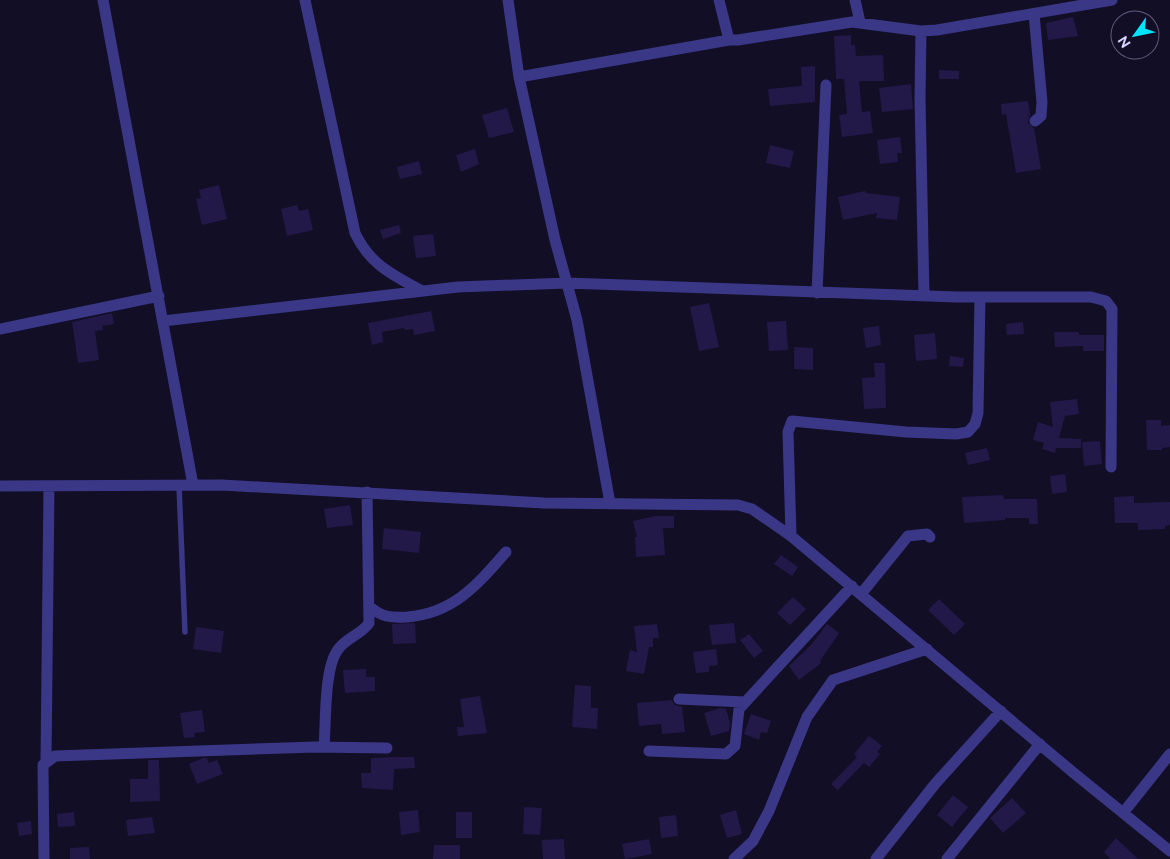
<svg xmlns="http://www.w3.org/2000/svg" width="1170" height="859" viewBox="0 0 1170 859" font-family="Raleway,sans-serif">
<style>
.building{fill:#231948}
.lines{fill:none;stroke-linecap:round;stroke-linejoin:round}
.lane{stroke:#3a3787;stroke-width:5.5}
.street{stroke:#3a3787;stroke-width:11}
</style>
<rect width="100%" height="100%" fill="#120e26"/>
<!-- building -->
<path class="building" d="M1073 17 1078 36 1048 40 1046 23Z
M851 35V45H855L856 56 883 55 884 81H859L862 112 870 111 873 133 842 137 839 115 847 114 844 79H836L834 36Z
M815 66V102L770 106 768 89 802 86 801 67Z
M939 70 959 71V79H939Z
M911 84 913 109 882 112 879 88Z
M1028 101 1030 115 1028 123 1034 128 1041 169 1016 173 1006 114 1002 115 1001 104Z
M507 108 514 132 489 138 482 115Z
M900 137 902 153H897L898 162 880 164 877 140Z
M770 145 794 151 790 168 766 163Z
M475 149 479 164 461 172 456 155Z
M419 161 422 174 400 179 397 167Z
M219 185 227 219 202 225 196 199 201 198 199 190Z
M865 191 866 193 900 197 897 220 876 218 877 213 843 220 838 197Z
M297 205 299 211 308 209 313 230 287 236 281 209Z
M399 225 401 233 383 239 380 230Z
M433 234 436 256 416 258 413 236Z
M709 303 719 347 699 351 690 307Z
M431 311 435 331 414 335 413 329 405 330 404 328 382 332 383 342 372 345 368 323Z
M112 313 114 324 102 326 103 330 95 331 99 360 78 363 72 322Z
M786 321 788 350 769 351 767 322Z
M1023 322 1024 334 1007 335 1006 324Z
M879 326 881 345 866 348 863 328Z
M1054 332H1079V335H1104V351H1083V346L1055 347Z
M935 333 937 359 916 361 914 335Z
M794 347 813 348V370L794 369Z
M950 356 964 358 963 367 949 366Z
M874 363H885L886 408 864 409 862 378 875 377Z
M1077 399 1079 414 1065 416 1059 438 1081 439V448H1056L1055 453 1042 449 1044 443 1033 440 1038 422 1053 427 1050 402Z
M1146 420H1161V426L1170 425V447L1162 448V450H1147Z
M1100 441 1102 464 1084 466 1082 442Z
M987 448 990 460 968 465 965 453Z
M1065 474 1067 492 1052 494 1050 476Z
M1003 495 1004 499H1037L1038 524H1029V518H1005V520L964 523 962 497Z
M1134 496V503L1170 502V525L1165 526V529L1138 530V523H1115L1114 497Z
M350 505 353 525 327 528 324 509Z
M655 516H674V528H663L665 555 636 557 635 537H637L633 521Z
M384 528 421 532 419 553 382 549Z
M781 555 798 567 792 576 774 564Z
M793 597 806 609 790 625 777 613Z
M939 599 965 624 954 635 928 610Z
M415 623 416 643 393 644 392 624Z
M734 623 736 643 712 645 709 625Z
M657 624 659 638H653V647H649L644 674 626 671 630 650 637 652 634 626Z
M827 624 839 633 820 661 821 663 799 680 789 666 811 645Z
M196 627 224 631 221 653 193 649Z
M749 634 763 651 754 658 740 640Z
M716 649 718 665 709 666V672L696 673 693 652Z
M366 669V677H375V691L345 693 343 670Z
M575 685 591 686V708H598L597 729 572 727Z
M480 696 487 733 458 736 457 727H464L460 699Z
M672 700 675 705 682 707 685 732 662 734 661 724 639 726 637 703Z
M720 708 726 709 730 723 729 731 711 736 704 713Z
M202 710 205 732 194 733 195 737 184 738 180 713Z
M751 714 771 721 767 733 761 732 759 740 744 734Z
M869 736 882 746 877 752 880 754 869 767 864 763 838 790 831 784 857 757 854 754Z
M400 757H414L415 768 394 769 393 790 362 788 361 773H371V758Z
M203 758H207L209 763 217 760 223 774 197 784 189 764Z
M148 760H159L160 801 130 802V779H148Z
M953 795 968 807 952 827 937 815Z
M1012 798 1026 813 1003 833 990 818Z
M524 807 542 808 540 835 523 834Z
M418 810 420 832 401 835 399 812Z
M736 810 742 834 727 838 720 815Z
M74 812 75 826 58 827 57 814Z
M456 812H472V838H456Z
M676 815 678 836 661 838 659 817Z
M152 817 155 833 128 836 126 820Z
M31 821 32 834 19 836 17 823Z
M1116 838 1138 859H1111L1104 852Z
M564 839 565 859H543L542 840Z
M649 839 652 854 625 859 622 844Z
M434 845H460V859H433Z
M89 847 90 859H70V848Z"/>
<g class="lines">
<!-- lane -->
<path class="lane" d="M179 485 185 632"/>
<!-- street -->
<path class="street" d="M103 0 193 485
M305 0 355 233C370 265 393 275 422 291
M508 0 519 77 555 240 577 320 610 503
M719 0 729 40H738L852 22 921 31
M855 0 860 22
M1034 14 1042 102 1041 116 1035 121
M519 77 729 40
M817 293 826 85
M924 296 920 98 921 31 937 30 1112 0
M163 321 458 287 567 283 956 297H1091L1106 301 1112 309 1111 467
M0 329 159 296
M0 486 222 485 544 503 738 505 752 509 791 536 1075 774 1170 851
M791 536 788 432 792 421 906 432 956 434 968 432 975 424 978 413 980 297
M861 594 908 536 927 534 930 537
M369 606C381 617 391 618 407 617 454 613 477 585 506 552
M679 699 744 702
M324 747C326 723 324 670 337 651 345 638 361 635 369 623L367 492
M649 751 726 754 735 746 739 709 852 586
M46 760 49 486
M1123 813 1170 754
M44 859 43 765 55 756 315 747 387 748
M734 859 753 841 769 811 807 717 833 680 927 649
M876 859 935 784 1001 711
M947 859 1040 744"/>
</g>
<!-- north arrow -->
<g transform="translate(1135 35) rotate(237)"><circle r="24" fill="#120e26" stroke="#615d7d"/>
<path d="M0-4L9 19L0 12L-9 19Z" fill="#00e4fe"/>
<text y="-8" font-size="14" font-weight="bold" text-anchor="middle" fill="#d8d3ff">N</text>
</g>
</svg>
